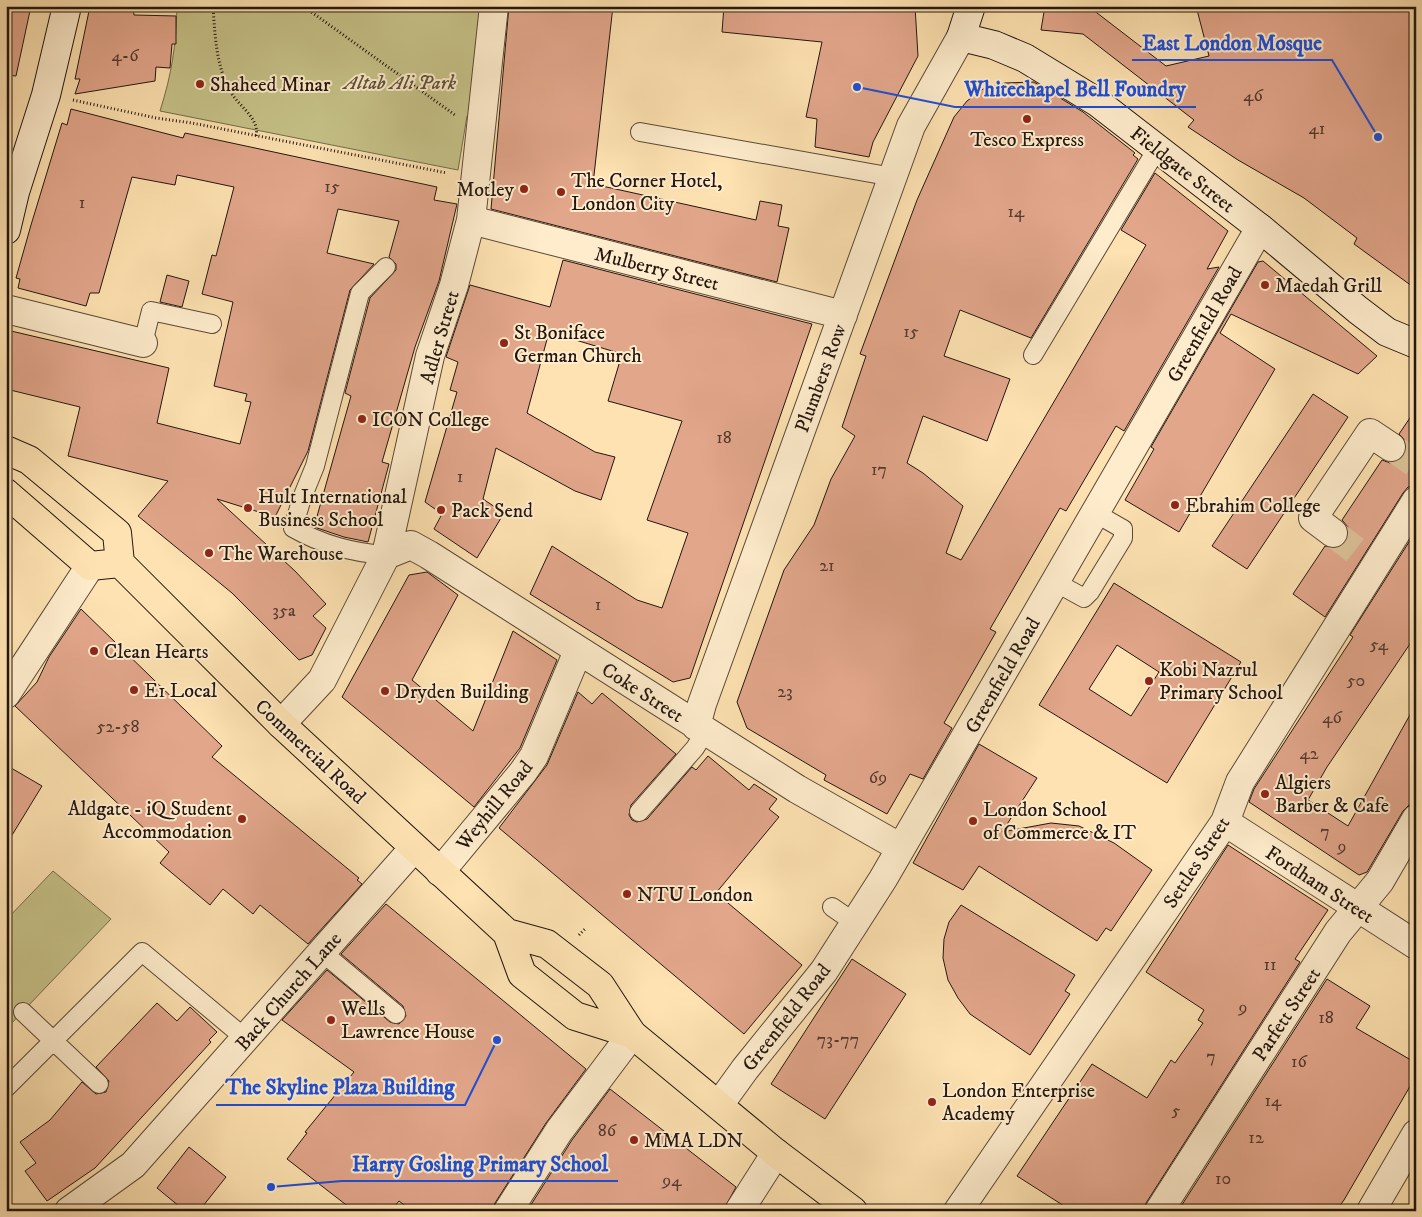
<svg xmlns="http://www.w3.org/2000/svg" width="1422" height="1217" viewBox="0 0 1422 1217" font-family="'IM FELL DW Pica',serif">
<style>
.green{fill:#c6c288;stroke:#746c4c}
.building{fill:#e2a68b;stroke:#231610;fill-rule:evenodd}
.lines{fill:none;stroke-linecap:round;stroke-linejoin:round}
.street-tunnel{stroke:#ddc399;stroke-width:28;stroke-dasharray:28 14;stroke-linecap:butt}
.lane-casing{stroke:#5a4938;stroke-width:20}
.street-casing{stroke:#5a4938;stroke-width:30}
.secondary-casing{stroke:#231610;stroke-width:30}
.highway-casing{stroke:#231610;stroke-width:30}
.path{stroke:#231610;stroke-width:3;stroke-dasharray:1 2.5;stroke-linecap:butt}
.lane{stroke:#feeccc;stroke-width:18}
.street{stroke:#feeccc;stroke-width:28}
.secondary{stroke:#feeccc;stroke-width:28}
.highway{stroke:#fee2b1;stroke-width:28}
.poi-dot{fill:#8f2418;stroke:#feeccc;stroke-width:2}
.labels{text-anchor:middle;stroke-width:4;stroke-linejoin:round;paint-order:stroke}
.number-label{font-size:18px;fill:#533a2f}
.park-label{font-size:20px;font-style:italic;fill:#5c523a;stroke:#feeccc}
.poi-label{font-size:20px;fill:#231610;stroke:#feeccc;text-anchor:start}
.street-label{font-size:20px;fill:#231610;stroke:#feeccc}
.leader{fill:none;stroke:#1d4ed8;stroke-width:2}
.callout-dot{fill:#1d4ed8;stroke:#feeccc;stroke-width:2}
.callout-label{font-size:21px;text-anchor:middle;font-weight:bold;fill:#1d4ed8;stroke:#feeccc;stroke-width:4;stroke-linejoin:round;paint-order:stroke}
</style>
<rect width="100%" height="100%" fill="#fee2b1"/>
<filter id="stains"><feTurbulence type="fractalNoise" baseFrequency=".004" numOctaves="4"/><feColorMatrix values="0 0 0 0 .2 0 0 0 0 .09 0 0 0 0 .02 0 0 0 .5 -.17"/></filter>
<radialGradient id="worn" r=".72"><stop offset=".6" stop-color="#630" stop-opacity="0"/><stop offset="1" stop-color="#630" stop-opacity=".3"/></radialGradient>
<!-- green -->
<path class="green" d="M177 6H486L473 116H467L458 170 160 111C172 73 176 46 177 6Z
M53 871 111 919 8 1027 6 1025V920Z"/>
<!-- building -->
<path class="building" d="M6 6H31L16 76 6 75Z
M90 6H133L134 15 176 16V44H172L170 68 156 67 155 81 75 94 80 79H75Z
M509 6H613L593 184 756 220 760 201 782 205 778 226 789 228 777 282 491 209Z
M724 6H915L918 56 873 142 869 157 815 147 817 119 806 117 822 42 722 32Z
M1045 6H1088L1166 66 1209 56 1196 6H1416V289L1354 244 1357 238 1304 198 1238 160 1188 127 1194 120 1083 34 1041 30Z
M1034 82 1083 112 1135 153 1133 155 1138 159 1031 338 960 310 944 356 1010 379 987 441 923 416 907 463 923 473 963 506 946 553 961 560 1146 245 1121 230 1155 173 1228 231 1207 269 1219 267 1124 431 1116 426 1066 511 1060 508 990 629 996 632 944 723 952 728 923 779 910 774 887 814 824 780 826 775 747 728 737 702 784 570 814 525 831 479 855 436 842 427 866 356 860 354 917 200 954 117 967 101 983 89 1005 83Z
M71 109 183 138 185 133 437 187 434 200 457 204 439 281 415 347 382 462 389 464 368 542 344 537 314 527 351 396 345 393 370 298 396 270V264L389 257 399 221 338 209 327 253 374 264 350 290 308 451 275 517 217 499 295 571 326 604 313 616 326 628 312 655 299 660 232 593 138 516 168 481 68 456 80 407 6 389V363L11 331 169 368 157 423 240 444 251 402 245 401 247 394 214 386 233 302 202 294 212 255 216 256 234 187 177 175 175 185 132 177 99 293H90L86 306 18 288 20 279 16 278 31 225 62 123 67 125Z
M563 260 812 324 690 678 673 682 530 594 552 546 637 600 662 608 688 533 647 520 682 421 608 401 622 354 549 332 527 413 595 452 615 457 601 500 575 491 496 448 483 499 504 513 477 558 434 529 442 514 425 502 457 392 450 390 458 362 446 357 470 285 550 307Z
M1263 261 1377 356 1358 374 1231 314 1220 333 1275 369 1179 532 1125 500 1154 449 1151 447 1258 262Z
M167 275 189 281 182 307 160 302Z
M1313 394 1348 417 1247 569 1212 546Z
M1416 409V486L1408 487 1403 493 1325 617 1293 594 1325 546 1339 548 1346 542 1349 534 1348 527 1342 520 1382 460 1390 463 1398 461 1404 456 1407 448 1405 440 1399 434Z
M1416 531V635L1327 767 1308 800 1348 826 1416 704V803L1409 805 1403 811 1367 872 1359 875 1249 802 1254 789 1353 637 1350 635Z
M427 572 458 595 412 680 473 731 513 631 557 660 520 748 474 807 342 697 409 575Z
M1114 583 1241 662 1167 783 1039 705ZM1117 645 1159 672 1131 716 1089 689Z
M81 609 222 746 212 757 359 878 357 880 362 884 308 944 260 905 253 914 223 889 210 905 160 863 169 852 15 706 37 682 49 657Z
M578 692 592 704 602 693 676 754 631 805 629 815 632 820 637 822 647 819 692 767 696 770 708 756 749 790 754 784 777 799 769 809 779 817 716 893 802 965 744 1034 499 828 547 765Z
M979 744 1037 778 1002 832 1051 823 1079 826 1114 843 1152 870 1111 931 1106 928 1097 941 979 866 963 890 913 863Z
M6 765 42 786 6 845Z
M1228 845 1328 910 1295 959 1300 962 1146 1203 1143 1211H1072L1017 1176 1092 1064 1147 1098 1171 1060 1175 1063 1203 1023 1198 1020 1204 1010 1146 972Z
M386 904 586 1069 546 1123 495 1203 492 1211H412L399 1201 391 1211H354L287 1159 307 1133 305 1132 354 1072 282 1020 327 970 390 1022 399 1024 406 1016 403 1006 341 954Z
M961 905 1075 975 1065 991 1070 994 1030 1055 970 1014 958 998 948 980 943 958 944 939 949 922Z
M852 959 906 994 825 1119 771 1084Z
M1327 979 1370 1006 1356 1028 1416 1063V1076L1344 1200 1336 1211H1178Z
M157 1003 177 1021 190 1007 217 1032 209 1040 211 1042 95 1168 47 1201 25 1171 36 1163 20 1142 50 1120 82 1082 96 1094 106 1092 109 1081 96 1067Z
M610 1089 736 1187 723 1211H527L572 1140Z
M189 1147 226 1177 199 1211H185L157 1188Z"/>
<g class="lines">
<!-- street-tunnel -->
<path class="street-tunnel" d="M1391 447 1416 464
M1333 533 1364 557"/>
<defs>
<path id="lane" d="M640 132 893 177
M143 343 151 311 212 324
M1033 355 1157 149
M386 555C354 553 321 544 293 528L302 498 315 466 360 293 386 267
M1055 582 1084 598 1090 592 1123 538V529L1095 513
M639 812 695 748 705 732
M832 907 855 923
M323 953 396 1014
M23 1012 99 1084
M6 1088 142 952 246 1039"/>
<path id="street" d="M471 220 843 315
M6 309 143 343
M1333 533 1313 518 1370 433 1391 447
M386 555 411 545 429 555 797 789 901 848
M6 694 90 566
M281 724 322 680 386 555 430 356 454 285 471 220 494 6
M696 726 702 704 911 126 961 37
M1225 822 1416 945
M440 872 523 772 534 756 578 651
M719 1105 745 1069 824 971 883 879 1260 228
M69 1211 133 1165 414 848
M508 1211 559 1131 632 1034
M739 1211 776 1153
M958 1211 1225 822 1240 782 1416 501
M1159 1211 1338 932 1380 881 1416 819
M1371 1211 1416 1134"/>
<path id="secondary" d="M971 6 961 37 994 45 1025 58 1097 102 1260 228 1358 310 1387 332 1416 344
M6 230 15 192 46 95 67 6"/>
<path id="highway" d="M6 450 29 460 117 533 120 563 281 724 507 933 522 974 575 1016 632 1034
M6 493 90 566 120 563
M507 933 547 944 600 985 632 1034 776 1153 853 1211"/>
</defs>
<!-- lane casing -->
<use href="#lane" class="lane-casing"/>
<!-- street casing -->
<use href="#street" class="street-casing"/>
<!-- secondary casing -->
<use href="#secondary" class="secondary-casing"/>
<!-- highway casing -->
<use href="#highway" class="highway-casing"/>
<!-- path -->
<path class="path" d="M213 6C215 36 216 68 232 94 240 107 260 119 256 136
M303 6 455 115
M73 100 156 118 192 123 447 173
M579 935 586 928"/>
<!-- lane -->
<use href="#lane" class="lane"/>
<!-- street -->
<use href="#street" class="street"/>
<!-- secondary -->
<use href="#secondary" class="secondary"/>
<!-- highway -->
<use href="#highway" class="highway"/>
</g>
<!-- markers -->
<g class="poi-dot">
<circle cx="200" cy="84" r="5"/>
<circle cx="1027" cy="119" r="5"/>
<circle cx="524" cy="189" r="5"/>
<circle cx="561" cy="192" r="5"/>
<circle cx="1265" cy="285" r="5"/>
<circle cx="504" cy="343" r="5"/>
<circle cx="362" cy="419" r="5"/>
<circle cx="1175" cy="505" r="5"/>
<circle cx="248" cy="508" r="5"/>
<circle cx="441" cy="510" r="5"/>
<circle cx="209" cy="553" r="5"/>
<circle cx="94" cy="651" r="5"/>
<circle cx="1149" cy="681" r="5"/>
<circle cx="134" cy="690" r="5"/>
<circle cx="385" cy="691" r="5"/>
<circle cx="1265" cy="794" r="5"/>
<circle cx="242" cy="819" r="5"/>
<circle cx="973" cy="821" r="5"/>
<circle cx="627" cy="894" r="5"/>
<circle cx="331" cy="1020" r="5"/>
<circle cx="932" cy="1102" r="5"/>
<circle cx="634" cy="1140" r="5"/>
</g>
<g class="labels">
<!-- number labels -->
<g class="number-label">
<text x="125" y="61">4-6</text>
<text x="1253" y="101">46</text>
<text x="1317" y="134">41</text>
<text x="332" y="192">15</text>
<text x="82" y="208">1</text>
<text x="1016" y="217">14</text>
<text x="911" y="337">15</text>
<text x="724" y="443">18</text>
<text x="879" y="475">17</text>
<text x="460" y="482">1</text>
<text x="827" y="571">21</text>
<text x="598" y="610">1</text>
<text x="284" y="616">35a</text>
<text x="1379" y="650">54</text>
<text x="1356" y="686">50</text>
<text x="785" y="697">23</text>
<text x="1332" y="723">46</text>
<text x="118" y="732">52-58</text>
<text x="1309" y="759">42</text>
<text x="878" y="783">69</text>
<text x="1325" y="837">7</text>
<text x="1342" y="852">9</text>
<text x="1270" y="970">11</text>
<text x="1243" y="1013">9</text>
<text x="1326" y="1023">18</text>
<text x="838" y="1045">73-77</text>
<text x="1211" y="1062">7</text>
<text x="1299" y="1067">16</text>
<text x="1273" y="1106">14</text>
<text x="1176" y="1116">5</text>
<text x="607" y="1136">86</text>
<text x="1256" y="1143">12</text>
<text x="1223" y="1184">10</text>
<text x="672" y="1186">94</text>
</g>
<!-- park labels -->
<g class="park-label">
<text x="400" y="89">Altab Ali Park</text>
</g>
<!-- poi labels -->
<g class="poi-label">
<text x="210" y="91">Shaheed Minar</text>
<text x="1027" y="146" text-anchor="middle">Tesco Express</text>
<text x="571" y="187">The Corner Hotel,<tspan x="571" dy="23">London City</tspan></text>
<text x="514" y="196" text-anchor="end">Motley</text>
<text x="1275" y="292">Maedah Grill</text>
<text x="514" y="339">St Boniface<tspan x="514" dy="23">German Church</tspan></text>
<text x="372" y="426">ICON College</text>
<text x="258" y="503">Hult International<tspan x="258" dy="23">Business School</tspan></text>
<text x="1185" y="512">Ebrahim College</text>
<text x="451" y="517">Pack Send</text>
<text x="219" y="560">The Warehouse</text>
<text x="104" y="658">Clean Hearts</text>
<text x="1159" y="676">Kobi Nazrul<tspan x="1159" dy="23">Primary School</tspan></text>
<text x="144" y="697">E1 Local</text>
<text x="395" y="698">Dryden Building</text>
<text x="1275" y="789">Algiers<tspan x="1275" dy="23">Barber &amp; Cafe</tspan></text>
<text x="232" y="815" text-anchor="end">Aldgate - iQ Student<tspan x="232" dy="23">Accommodation</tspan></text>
<text x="983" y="816">London School<tspan x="983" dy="23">of Commerce &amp; IT</tspan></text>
<text x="637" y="901">NTU London</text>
<text x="341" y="1015">Wells<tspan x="341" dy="23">Lawrence House</tspan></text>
<text x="942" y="1097">London Enterprise<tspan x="942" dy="23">Academy</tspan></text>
<text x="644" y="1147">MMA LDN</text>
</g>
<!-- street labels -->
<g class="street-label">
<text transform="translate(1183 169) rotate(38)" y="7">Fieldgate Street</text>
<text transform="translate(657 268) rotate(14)" y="7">Mulberry Street</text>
<text transform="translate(1204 324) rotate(-60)" y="7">Greenfield Road</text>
<text transform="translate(439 337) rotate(-74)" y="7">Adler Street</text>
<text transform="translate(820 378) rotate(-70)" y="7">Plumbers Row</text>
<text transform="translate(1002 675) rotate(-60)" y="7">Greenfield Road</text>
<text transform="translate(643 692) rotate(33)" y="7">Coke Street</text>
<text transform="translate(311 751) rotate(43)" y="7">Commercial Road</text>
<text transform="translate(494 805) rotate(-51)" y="7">Weyhill Road</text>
<text transform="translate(1196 862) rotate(-57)" y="7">Settles Street</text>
<text transform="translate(1320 884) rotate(33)" y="7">Fordham Street</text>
<text transform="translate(288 991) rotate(-49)" y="7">Back Church Lane</text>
<text transform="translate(1286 1014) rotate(-57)" y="7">Parfett Street</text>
<text transform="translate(786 1017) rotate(-52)" y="7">Greenfield Road</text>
</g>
</g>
<!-- callouts -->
<path class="leader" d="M1378 137L1332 60H1132M857 87L955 107H1196M497 1040L465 1105H216M271 1187L342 1181H618"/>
<g class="callout-dot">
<circle cx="1378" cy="137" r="5"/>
<circle cx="857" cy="87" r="5"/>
<circle cx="497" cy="1040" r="5"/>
<circle cx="271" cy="1187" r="5"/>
</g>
<g class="callout-label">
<text x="1232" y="50">East London Mosque</text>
<text x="1075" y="96">Whitechapel Bell Foundry</text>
<text x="340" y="1094">The Skyline Plaza Building</text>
<text x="480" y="1171">Harry Gosling Primary School</text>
</g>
<!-- margin -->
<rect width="1422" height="1217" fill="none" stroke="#fee2b1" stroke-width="25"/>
<rect x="8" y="8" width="1407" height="1202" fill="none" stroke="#231610" stroke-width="2.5"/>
<rect x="12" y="12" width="1397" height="1192" fill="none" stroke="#231610"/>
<rect width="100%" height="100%" filter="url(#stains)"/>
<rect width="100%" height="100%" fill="url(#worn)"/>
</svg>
